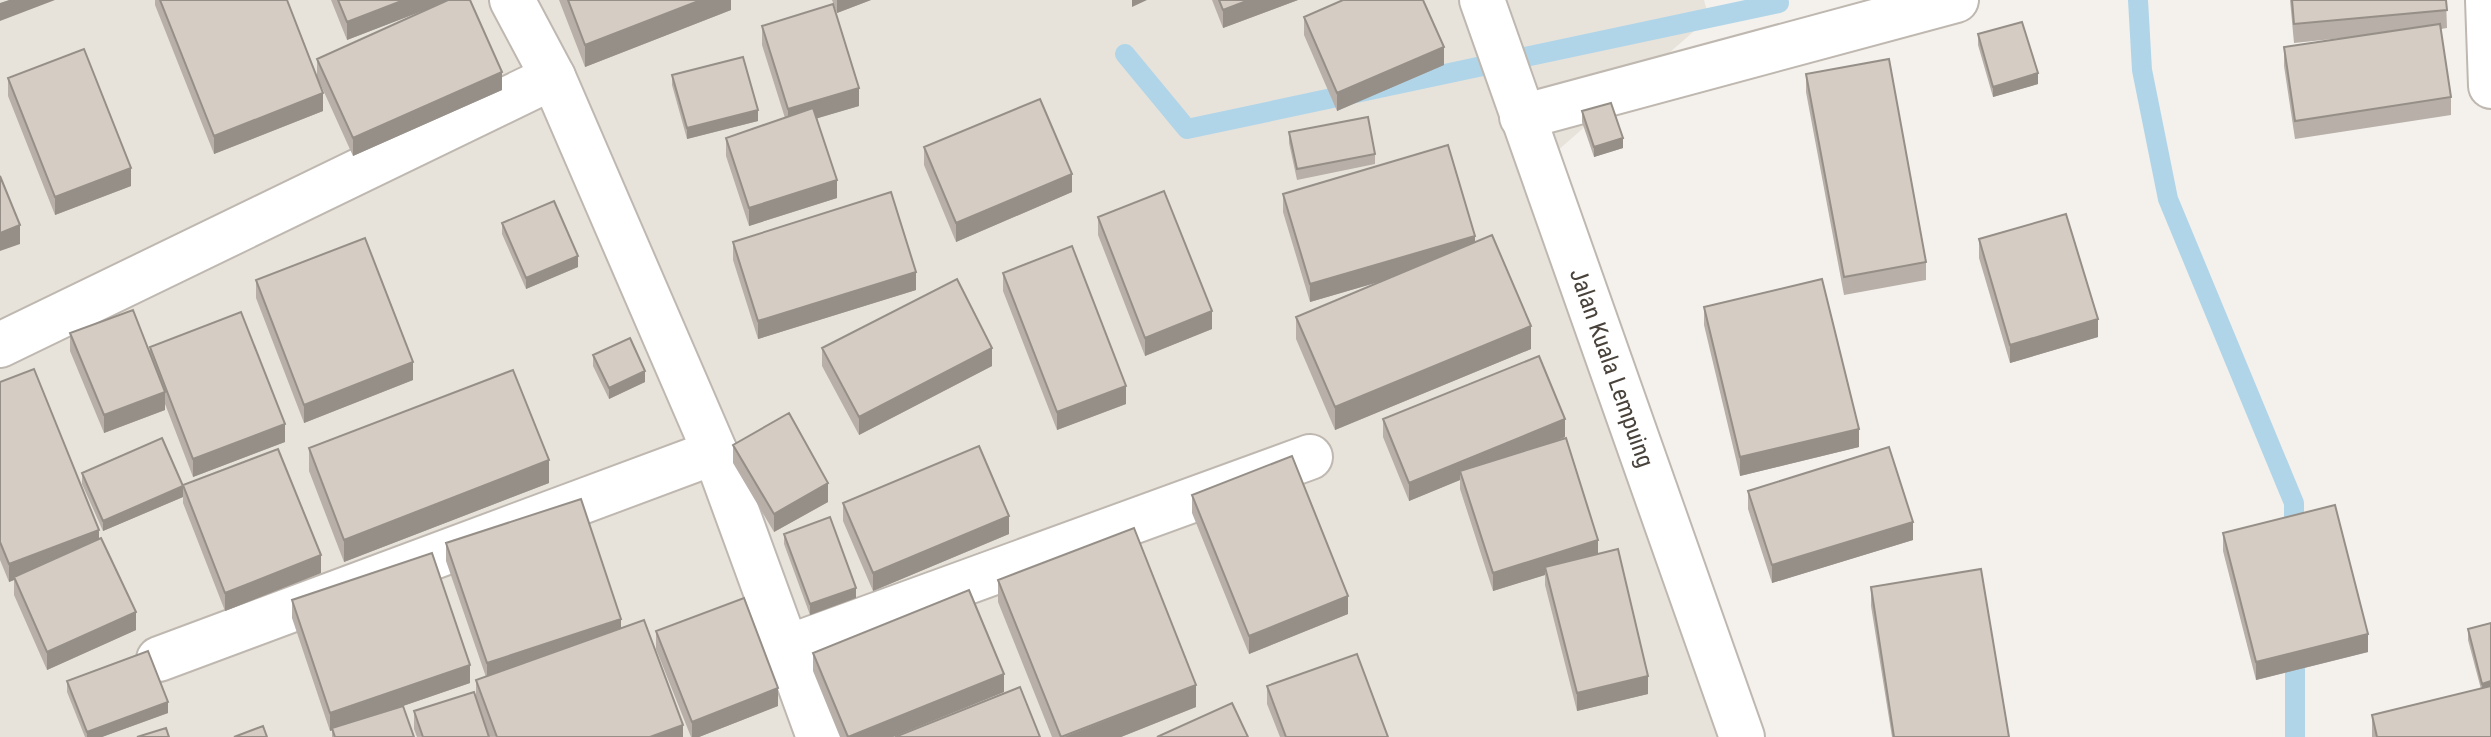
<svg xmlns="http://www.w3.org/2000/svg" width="2491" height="737" viewBox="0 0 2491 737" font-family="'Roboto Condensed',sans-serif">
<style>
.residential{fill:#e7e3db}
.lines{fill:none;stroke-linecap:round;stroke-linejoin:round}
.stream{stroke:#b0d5e9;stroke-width:20}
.street-casing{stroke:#bfb8b0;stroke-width:48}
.street{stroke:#fff;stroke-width:44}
.wall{fill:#b7afa8}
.shaded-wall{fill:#958f88}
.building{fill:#d5ccc3;stroke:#958f88;stroke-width:2}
.labels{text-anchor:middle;stroke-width:6;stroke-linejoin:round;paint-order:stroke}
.street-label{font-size:24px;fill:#48423a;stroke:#fff}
</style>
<rect width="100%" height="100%" fill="#f4f1ec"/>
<!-- residential -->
<path class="residential" d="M0 0H1704L1709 18 1540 166 1740 737H0Z"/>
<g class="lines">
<!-- stream -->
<path class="stream" d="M2138 0 2142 70 2168 199 2294 503V541
M1125 54 1187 129 1779 3 1777 0
M2295 645V737"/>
<defs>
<g id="street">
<path d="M512 0 553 77 715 452 819 737"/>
<path id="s1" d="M1482 0 1742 737"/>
<path d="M2488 0 2491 86"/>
<path d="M1522 117 1956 0"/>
<path d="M0 345 553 77"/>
<path d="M786 648 1310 457"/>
<path d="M159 659 715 452"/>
</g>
</defs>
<!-- street casing -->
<use href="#street" class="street-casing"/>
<!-- street -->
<use href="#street" class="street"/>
</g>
<!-- wall -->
<path class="wall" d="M155 0H287L317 76V59L432 7 347 40 331 0H470L502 90 353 156 319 81 323 111 214 154 155 5Z
M559 0H731V10L585 67Z
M832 0H871L837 13Z
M1212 0H1298L1223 28Z
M2290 0H2446L2447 28 2441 29 2451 97V115L2295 139 2284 66V47L2352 37 2294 43Z
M1304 17 1444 65 1337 111 1304 35Z
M762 26 859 106 817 118 837 198 749 226 726 156V138L785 118 762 45Z
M1978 34 2038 84 1993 97 1978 45Z
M1806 74 1926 262V280L1844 295 1806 92Z
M672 75 758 121 687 139 672 85Z
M8 78 131 186 55 215 8 96Z
M1582 111 1623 148 1594 157 1582 122Z
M1289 132 1375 154V164L1297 180 1289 143Z
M924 147 1072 192 956 242 924 165Z
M1283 194 1531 349 1335 430 1296 339V317L1378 282 1310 302 1283 212Z
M1098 217 1212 329 1145 356 1098 235Z
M502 223 578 267 526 289 502 234Z
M1979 239 2098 337 2010 363 1979 258Z
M733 242 916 290 758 339 733 260Z
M1003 273 1126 404 1057 430 1003 291Z
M256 280 413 380 304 423 256 298Z
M1704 307 1859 447 1740 476 1704 325Z
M70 333 150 354V347L285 442 193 477 165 404V410L104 433 70 351Z
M822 348 992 366 859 435 822 366Z
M593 355 645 382 609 399 593 366Z
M0 382 99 539 136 630 47 670 14 595V580L9 582 0 560Z
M1383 419 1565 437 1548 444 1598 554 1648 694 1577 711 1545 585V575L1493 591 1460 489V480L1409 501 1383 437Z
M733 445 828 502 774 532 733 463Z
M309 448 549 483 344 562 309 471Z
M82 473 183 485 321 573 225 611 183 503V497L103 531 82 484Z
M1748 491 1913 540 1772 583 1748 509Z
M1192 495 1348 614 1249 654 1192 513Z
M843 503 1009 534 873 591 843 521Z
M2223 533 2368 652 2256 680 2223 551Z
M784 534 856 598 810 615 784 544Z
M446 543 621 628 683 737H417L414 729V711L476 698V680L486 677 446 561Z
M998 580 1196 707 1121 737H1052L998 602Z
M1871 587 2009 737H1892L1871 606Z
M292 600 470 683 403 706 414 737H332V730L330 731 292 618Z
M2491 623V737H2372V715L2481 689 2468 640V629Z
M656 631 778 706 699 737H691L656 649Z
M813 653 1004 692 893 737H840L813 671Z
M67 681 168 713 102 737H85L67 692Z
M1267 686 1388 737H1280L1267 704Z"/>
<!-- shaded-wall -->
<path class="shaded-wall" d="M9 0H55L0 21V3Z
M404 0H451L347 40V22Z
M701 0H731V10L585 67V45Z
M837 0H871L837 13Z
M1132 0H1147L1132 7Z
M1249 0H1298L1223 28V10Z
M1444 47V65L1337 111V93Z
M502 72V90L353 156V138Z
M2038 73V84L1993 97V87Z
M859 88V106L788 127V109Z
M323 93V111L214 154V136Z
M758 110V121L687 139V128Z
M1623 138V148L1594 157V147Z
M131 168V186L55 215V197Z
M1072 174V192L956 242V223Z
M837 180V198L749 226V208Z
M20 225V244L0 251V233Z
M1475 236V254L1310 302V284Z
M578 256V267L526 289V278Z
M916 272V290L758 339V321Z
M1212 311V329L1145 356V338Z
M2098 319V337L2010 363V345Z
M1531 326V349L1335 430V407Z
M992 348V366L859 435V417Z
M413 362V380L304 423V405Z
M645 371V382L609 399V388Z
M1126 386V404L1057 430V412Z
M165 392V410L104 433V415Z
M1565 419V437L1462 479 1460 471V480L1409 501V483Z
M285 424V442L193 477V459Z
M1859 429V447L1740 476V457Z
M549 460V483L344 562V540Z
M828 483V502L774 532V514Z
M183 486V497L103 531V521Z
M1009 516V534L873 591V573Z
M1913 522V540L1772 583V565Z
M99 530V548L14 577V580L9 582V564Z
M1598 540V558L1545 567V575L1493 591V573Z
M321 555V573L225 611V593Z
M856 588V598L810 615V604Z
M1348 596V614L1249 654V636Z
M136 612V630L47 670V652Z
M621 619V637L487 681V663Z
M2368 634V652L2256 680V662Z
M470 665V683L330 731V713Z
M1004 674V692L893 737H848Z
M1648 676V694L1577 711V693Z
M2491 681V692L2482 694V684Z
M1196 685V707L1121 737H1064Z
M778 688V706L699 737H692V722Z
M168 702V713L102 737H87V732Z
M683 725V737H650Z"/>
<!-- building -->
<path class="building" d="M160 0H287L323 93 214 136Z
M338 0H404L347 22Z
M448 0H470L502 72 353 138 317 59Z
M568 0H701L585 45Z
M1219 0H1249L1223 10Z
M1343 0H1423L1444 47 1337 93 1304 17Z
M2292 0H2446L2447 10 2294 24Z
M833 4 859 88 788 109 762 26Z
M2022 22 2038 73 1993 87 1978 34Z
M2440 24 2451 97 2295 121 2284 47Z
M84 49 131 168 55 197 8 78Z
M743 57 758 110 687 128 672 75Z
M1889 59 1926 262 1844 277 1806 74Z
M1040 99 1072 174 956 223 924 147Z
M1611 103 1623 138 1594 147 1582 111Z
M813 108 837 180 749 208 726 138Z
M1368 117 1375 154 1297 169 1289 132Z
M1448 145 1475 236 1310 284 1283 194Z
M0 176 20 225 0 233Z
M1164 191 1212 311 1145 338 1098 217Z
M891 192 916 272 758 321 733 242Z
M554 201 578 256 526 278 502 223Z
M2066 214 2098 319 2010 345 1979 239Z
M1492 235 1531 326 1335 407 1296 317Z
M365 238 413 362 304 405 256 280Z
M1072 246 1126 386 1057 412 1003 273Z
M957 279 992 348 859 417 822 348Z
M1822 279 1859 429 1740 457 1704 307Z
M133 310 165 392 104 415 70 333Z
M241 312 285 424 193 459 150 347Z
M630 338 645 371 609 388 593 355Z
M1539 356 1565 419 1409 483 1383 419Z
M34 369 99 530 9 564 0 542V382Z
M513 370 549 460 344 540 309 448Z
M789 413 828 483 774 514 733 445Z
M162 438 183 486 103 521 82 473Z
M1566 438 1598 540 1493 573 1460 471Z
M979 446 1009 516 873 573 843 503Z
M1889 447 1913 522 1772 565 1748 491Z
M278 449 321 555 225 593 183 485Z
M1292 456 1348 596 1249 636 1192 495Z
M581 499 621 619 487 663 446 543Z
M2335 505 2368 634 2256 662 2223 533Z
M830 517 856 588 810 604 784 534Z
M1134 528 1196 685 1061 737 998 580Z
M101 538 136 612 47 652 14 577Z
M1618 549 1648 676 1577 693 1545 567Z
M432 553 470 665 330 713 292 600Z
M1981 569 2009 737H1894L1871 587Z
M969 590 1004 674 848 737 813 653Z
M744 598 778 688 692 722 656 631Z
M644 620 683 725 650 737H497L476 680Z
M2491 623V681L2482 684 2468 629Z
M148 651 168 702 87 732 67 681Z
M1357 654 1388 737H1286L1267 686Z
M2491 686V737H2377L2372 715Z
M1020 687 1040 737H895Z
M474 692 489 737H423L414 711Z
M1232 703 1248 737H1157Z
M403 706 414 737H335L332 728Z
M263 726 267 737H234Z
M166 728 169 737H137Z"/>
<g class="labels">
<!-- street labels -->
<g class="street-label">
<text dy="8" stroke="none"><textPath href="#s1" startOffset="390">Jalan Kuala Lempuing</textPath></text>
</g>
</g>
</svg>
